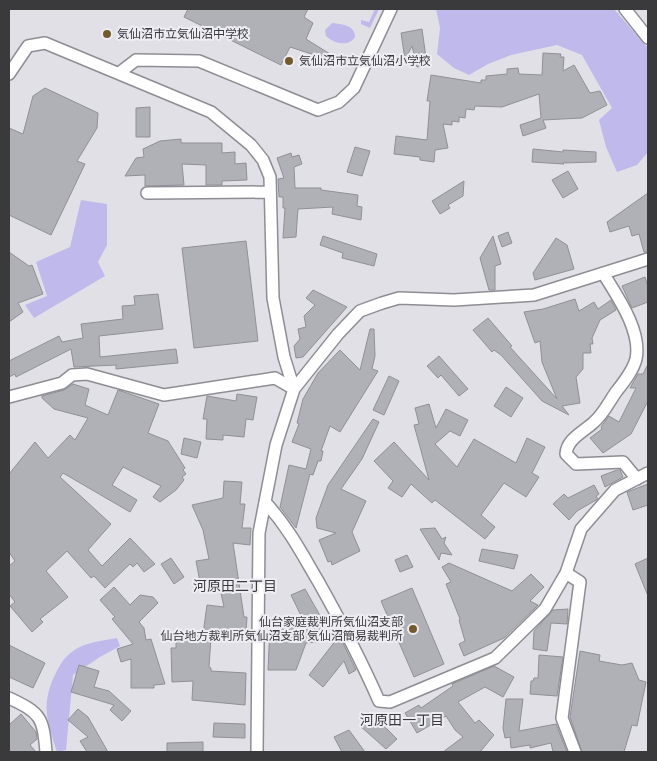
<svg xmlns="http://www.w3.org/2000/svg" width="657" height="761" viewBox="0 0 657 761" font-family="Manrope,'Noto Sans JP',sans-serif">
<style>
.green{fill:#c0b9ec}
.building{fill:#b0b0b7;stroke:#919097}
.lines{fill:none;stroke-linecap:round;stroke-linejoin:round}
.minor-casing{stroke:#8d8d93;stroke-width:14}
.minor{stroke:#fff;stroke-width:11}
.poi-dot{fill:#735a2b;stroke:#eeedf4;stroke-width:2}
.labels{text-anchor:middle;stroke-width:4;stroke-linejoin:round;paint-order:stroke}
.poi-label{font-size:12px;fill:#3a3a3c;stroke:#eeedf4;text-anchor:start}
.neighbourhood-label{font-size:14px;fill:#3a3a3c;stroke:#eeedf4}
</style>
<rect width="100%" height="100%" fill="#e1e0e7"/>
<!-- green -->
<path class="green" d="M375 9H379L370 28 361 24V20L369 22Z
M436 9H614L648 48V152L637 165 617 172 606 147 599 120 612 108 582 55 557 45 511 55 488 64 469 75 454 68 437 54 440 28Z
M332 23C342 24 355 25 355 37 349 47 334 44 326 36L325 30Z
M81 200 107 204V245L98 262 105 276 34 318 25 305 47 296 36 262 70 247Z
M117 638 120 646 100 657 73 675 66 750 57 752C48 724 41 707 53 679 58 668 63 658 73 651 85 642 103 641 117 638Z"/>
<!-- building -->
<path class="building" d="M188 9H308L304 17 313 23 306 39 338 59 336 62 290 47 281 65 184 17Z
M422 29 427 65 417 67 412 46 405 60 401 33Z
M543 53 561 54 560 57H564L563 71 574 65 590 93 600 91 607 105 582 118 543 120 546 128 523 136 520 125 541 118 539 94 502 107 475 106 474 110 466 109 465 118 459 117V122L452 121V125L443 124 448 148 435 150 434 162 420 160V157L394 154 396 136 427 140 430 101H427L431 75 481 83V80H486V76L507 74V69L518 68 519 74 542 75Z
M45 88 98 113 97 128 77 161 85 164 51 235 9 215V128L23 134 33 96Z
M150 107V137H136V108Z
M181 139V143H222V153L235 152V164L246 163 247 180 222 181V185H206V165L182 164 184 185 145 186V175L125 176 136 158 144 157 143 149 160 141Z
M355 147 370 151 362 176 347 172Z
M533 149 563 152V150L596 152V162L563 163 564 164 532 162Z
M291 153 292 157 299 155 302 164 294 167 295 188H321V190L358 195 357 206 362 207 361 220 332 214 333 207 298 209 296 237 283 238 285 208H283V197H279L278 179 284 178 277 158Z
M568 171 578 189 563 198 552 180Z
M464 181 463 196 448 205 450 208 440 214 432 201Z
M648 193V252H644L639 234 632 236 629 226 610 232 607 222Z
M508 232 512 243 502 247 498 236Z
M323 236 377 254 374 266 342 258 343 253 320 245Z
M493 236 501 264 495 266V290H489L480 258Z
M556 238 567 245 574 269 535 280 533 273Z
M246 241 258 341 194 348 182 248Z
M9 252 29 266 32 265 43 294 18 303 23 312 9 322Z
M645 277 648 287V302L632 308 622 286Z
M313 290 347 307 303 357 296 358 294 346 300 339 298 329 306 327 304 316 315 305 306 298Z
M158 294 163 329 99 336 100 357 176 349 178 363 116 369V365L74 367 71 349 16 377 15 374 9 377V361L59 336 62 342 83 338 81 324 123 319 122 306 135 305 134 296Z
M575 299 579 311 594 302 598 309 611 300 616 310 600 320 592 338 593 344H590L591 353H583V369L576 377 580 403 562 406 569 415 542 401 501 355 494 350 492 352 473 330 488 318 512 346 510 347 557 399 542 362 540 341 535 343 524 312 543 309Z
M370 329H374L375 356 372 369 378 371 340 432 330 426 321 451H323L321 461H318L313 475 310 474 296 528 280 507 289 465 306 469 311 449 292 442 299 424 297 423 303 399 318 373 340 350 360 370Z
M439 356 468 389 459 396 441 375 438 378 427 366Z
M648 364V401L631 434 603 453 590 438 602 429 601 427 609 416 619 422 636 388H630L638 374H643Z
M389 376 399 381 384 415 373 410Z
M73 384 89 389 85 405 108 415 118 390 159 404 148 433 168 441 185 468 183 470 186 474 182 477 184 480 176 490 160 502 153 497 161 486 123 467 112 485 137 500 130 512 63 473 60 477 111 524 88 550 102 566 130 538 155 564 144 572 137 563 133 567 130 564 105 588 94 576 91 578 67 551 46 571 68 597 40 619 43 622 32 632 10 606 15 602 9 594V566L15 561 9 552V474L35 442 48 458 70 435 75 440 88 418 54 409 42 398V396L64 390Z
M506 387 523 398 511 417 494 406Z
M237 394 257 397 253 420 246 419 244 437 223 435V440L206 439 207 419H203L207 396 236 401Z
M429 404 436 428 446 409 468 420 460 436 450 431 435 444 457 467 474 439 516 463 527 438 545 447 532 473 539 477 526 497 504 483 481 515 495 527 485 539 435 500 432 503 411 484 402 497 388 488 393 481 374 461 394 442 429 480 414 425 419 424 415 408Z
M373 419 379 422 362 459 341 489 366 501 352 532 360 551 332 565 331 561 328 562 319 540 336 533 317 528 316 518 328 485Z
M184 438 201 442 197 458 181 454Z
M617 470H620L623 477 605 487 601 476Z
M224 481 242 482 240 504H245L242 528H251L250 545 233 543 244 617H247L246 632 214 630 213 635 203 634 207 605 224 607 219 584 201 587 196 561 209 559 203 530 192 505 223 498Z
M648 484V505L633 510 627 492Z
M594 485 599 494 596 496 598 499 577 511 569 520 553 504 564 494 568 498Z
M435 528 442 539 446 537 444 543 452 555 441 553 439 560 420 529Z
M482 549 518 555 514 569 479 561Z
M407 555 413 567 400 572 395 560Z
M171 558 184 577 174 584 161 564Z
M648 558V596L635 564Z
M449 563 512 591 531 574 544 587 530 601 538 605 504 638 464 656 459 644 465 641 459 620 460 619 446 584 451 582 442 567Z
M114 587 130 605 140 595 153 597 158 603 139 622 144 628 146 640 151 639 165 684 154 685V688H131V659L121 662 117 649 133 644 112 619 115 617 100 600Z
M412 588 444 664 414 677 381 601Z
M305 589 334 640 306 643 296 670H268L270 626H306L291 595Z
M568 609 567 624 551 623 547 651 533 649 534 631 553 610Z
M176 635 211 637 209 667 211 668V671L246 673 245 705 192 700 193 681 172 682 171 648H176Z
M339 635 356 670 349 674 344 661 323 687 309 675 336 640 334 636Z
M9 645 45 663 33 688 9 677Z
M580 651 600 655 599 661 622 665 632 663 639 680 646 682 637 726 632 725 624 752H582L570 717Z
M539 655 563 657 557 696 530 694 531 681H533L534 678H538Z
M79 665 99 671 94 687 109 691 131 711 122 721 110 710 114 705 71 692Z
M494 666 514 677 503 697 485 687 458 702 475 723 479 720 494 735 480 752H443L463 737 455 730 446 716 417 733 405 713 419 705 421 708 453 686 452 684Z
M506 699H523L519 731 556 724 567 752H553L551 743 530 748V745L511 748 510 737 505 738 503 728Z
M78 709 88 717 108 752H87L80 741 88 737 68 720Z
M21 714 36 732 37 739 30 745 36 752H9V725Z
M373 718 375 721 377 719 397 739 386 749 359 725Z
M214 723 245 724V738L213 737Z
M349 730 365 752H342L334 737Z
M203 742V752H167V743Z"/>
<g class="lines">
<defs>
<path id="minor" d="M625 9 648 38
M119 73 136 60 199 61 318 110 339 102 354 88 391 9
M9 74 28 46 45 43 211 112 251 145 263 160 270 177 273 298 284 357 294 389
M147 193 270 192
M603 273C617 296 642 331 636 359 633 371 623 383 616 392 609 402 603 415 593 423 583 432 567 439 566 454L576 464 623 462 637 479
M9 397 62 383 72 375 87 374 164 395 275 378 294 389
M265 502C288 527 301 552 318 581 340 620 361 660 379 701L390 702 495 658 545 609 566 573 581 529 615 490 648 473
M566 573 580 582 562 718 575 752
M9 698C41 713 43 717 46 752
M257 752 259 533 276 445 294 389 338 334 360 311 382 303 399 298 454 300 534 295 648 259"/>
</defs>
<!-- minor casing -->
<use href="#minor" class="minor-casing"/>
<!-- minor -->
<use href="#minor" class="minor"/>
</g>
<!-- markers -->
<g class="poi-dot">
<circle cx="107" cy="34" r="5"/>
<circle cx="289" cy="61" r="5"/>
<circle cx="413" cy="629" r="5"/>
</g>
<g class="labels">
<!-- poi labels -->
<g class="poi-label">
<text x="117" y="38">気仙沼市立気仙沼中学校</text>
<text x="299" y="65">気仙沼市立気仙沼小学校</text>
<text x="403" y="626" text-anchor="end">仙台家庭裁判所気仙沼支部<tspan x="403" dy="14">仙台地方裁判所気仙沼支部 気仙沼簡易裁判所</tspan></text>
</g>
<!-- neighbourhood labels -->
<g class="neighbourhood-label">
<text x="235" y="591">河原田二丁目</text>
<text x="402" y="725">河原田一丁目</text>
</g>
</g>
<!-- border -->
<rect width="657" height="761" fill="none" stroke="#3a3a3c" stroke-width="20"/>
</svg>
